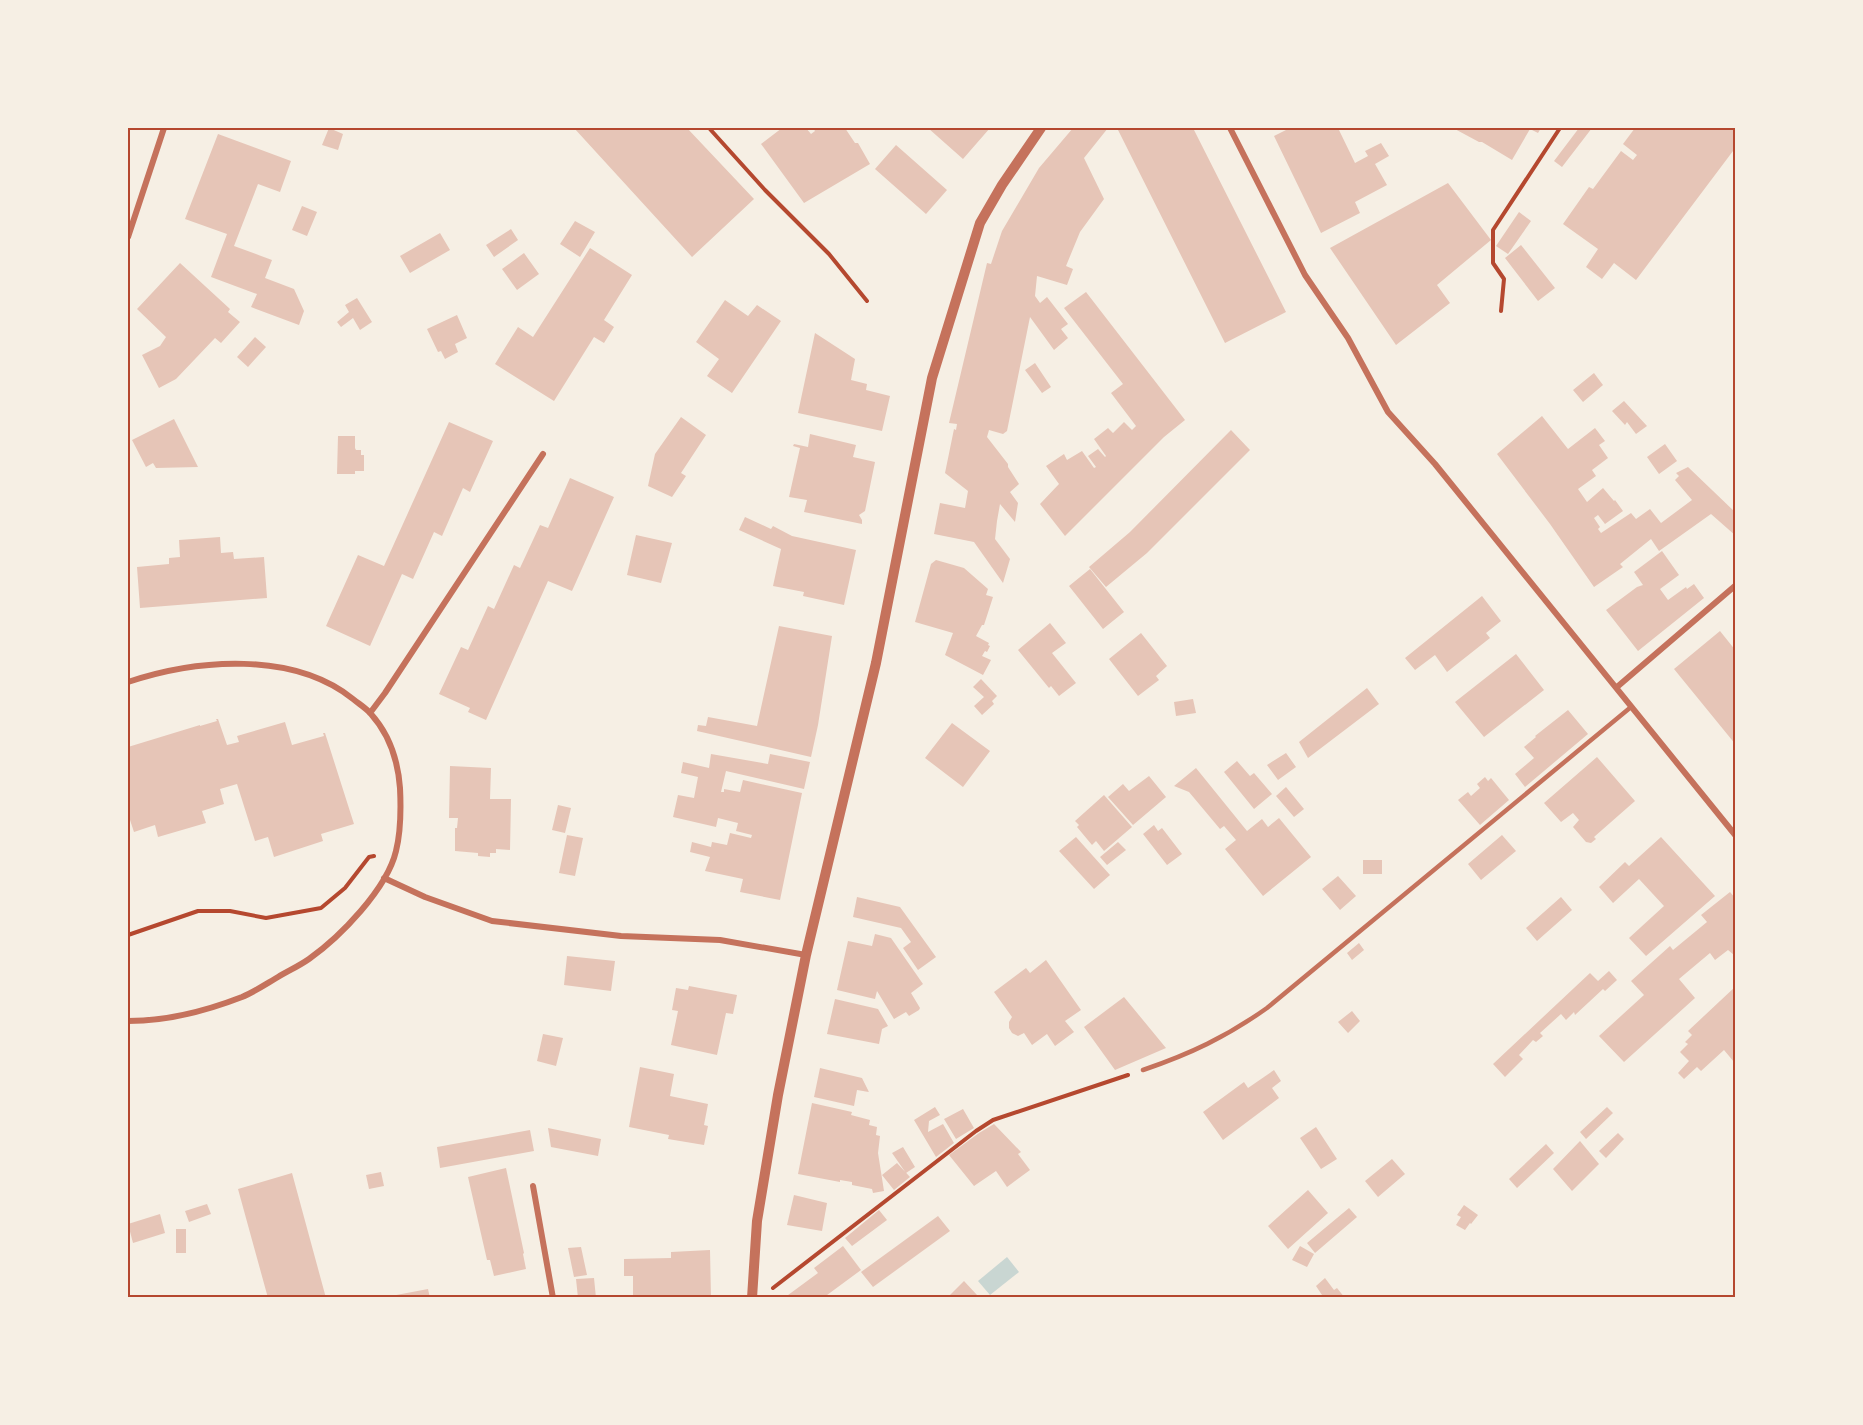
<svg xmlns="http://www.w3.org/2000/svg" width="1863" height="1425" viewBox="0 0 1863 1425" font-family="Mulish,sans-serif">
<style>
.water{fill:#c9d6d2}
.building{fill:#e6c5b7}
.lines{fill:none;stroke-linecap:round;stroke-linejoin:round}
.path{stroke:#b5482f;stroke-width:4}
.service{stroke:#c5725c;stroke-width:4.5}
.minor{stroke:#c5725c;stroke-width:6}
.tertiary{stroke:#c5725c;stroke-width:10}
.neatline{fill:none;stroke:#b5482f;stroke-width:2}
</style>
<rect width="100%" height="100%" fill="#f6efe4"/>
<!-- water -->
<path class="water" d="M1007 1257 1019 1272 990 1295 978 1281Z"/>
<!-- building -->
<path class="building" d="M329 128 343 134 338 150 322 145Z
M574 128H687L754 199 692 257Z
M782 128H806L811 134 815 131 813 128H845L855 143H858L870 164 804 203 761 144Z
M928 128H990L963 159Z
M1073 128H1108L1084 158 1104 199 1080 232 1066 266 1073 269 1067 285 1037 276 1035 296 1040 303 1047 297 1068 324 1061 329 1068 338 1054 350 1030 317 1007 431 1003 434 989 430 987 437 1008 464V467L1019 484 1010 492 1018 503 1015 522 1000 504 997 521 995 539 1010 559 1003 583 974 542 934 534 940 503 965 508 968 491 945 473 954 429 956 430 957 424 949 423 987 263 991 264 1002 231 1039 168Z
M1117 128H1193L1286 312 1225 343Z
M1290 128H1338L1355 163 1368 156 1365 151 1381 143 1389 156 1375 164 1387 185 1355 202 1360 213 1321 233 1274 136Z
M1453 128H1541L1538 133 1530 129 1512 160 1482 142H1479Z
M1579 128H1592L1562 167 1554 161Z
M1635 128H1736V147L1636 280 1614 263 1602 279 1586 267 1598 249 1563 224 1589 187 1593 189 1621 151 1633 160 1637 155 1623 144Z
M218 134 291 161 280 192 258 184 234 246 272 260 265 278 294 289 304 311 299 325 251 307 257 294 211 277 227 234 185 219Z
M896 145 947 190 926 214 875 169Z
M1448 183 1491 240 1437 285 1450 303 1396 345 1330 248Z
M302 206 317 212 307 236 292 230Z
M1519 212 1531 221 1508 254 1496 246Z
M575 221 595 232 580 257 560 244Z
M511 229 518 240 494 257 486 245Z
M440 233 450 250 410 273 400 256Z
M1521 245 1555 288 1538 301 1505 258Z
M590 248 632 275 604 320 614 327 604 343 594 337 554 401 495 364 518 327 533 337Z
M524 253 539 274 517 290 502 269Z
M180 263 230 309 228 312 240 322 221 343 215 338 176 379 159 388 142 355 160 346 166 337 137 309Z
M1086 292 1185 420 1164 437 1065 536 1040 504 1059 484 1046 466 1064 454 1067 460 1082 451 1094 468 1096 467 1088 456 1098 449 1105 457 1106 456 1094 439 1108 428 1113 433 1124 422 1132 430 1136 426 1111 393 1123 384 1064 308Z
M357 298 372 322 360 330 353 318 341 327 337 322 349 312 345 305Z
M725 300 748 316 757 305 781 321 732 393 707 376 719 359 696 342Z
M457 315 467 338 455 344 458 352 445 359 441 351 438 352 427 329Z
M815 333 855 359 851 380 867 384 866 390 890 396 882 431 798 413Z
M255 337 266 347 248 367 237 357Z
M1035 363 1051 387 1042 393 1025 370Z
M1594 373 1603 385 1583 402 1573 390Z
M1624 401 1647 426 1636 434 1627 422 1625 425 1612 411Z
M1542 416 1568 449 1595 428 1605 441 1599 445 1608 458 1592 470 1596 476 1578 489 1587 502 1603 488 1614 501 1615 500 1623 511 1605 524 1598 515 1594 518 1600 527 1598 529 1601 533 1631 513 1636 519 1650 509 1661 523 1692 500 1675 480 1679 476 1676 473 1688 467 1736 513V536L1711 514 1659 551 1651 539 1620 564 1623 567 1594 587 1550 524 1497 454Z
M681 417 706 435 681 473 686 476 672 497 648 486 655 454Z
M174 419 198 467 156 468 153 463 146 467 132 440Z
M449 422 493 441 470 492 463 488 442 536 434 532 413 579 402 574 370 646 326 626 358 555 384 566Z
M1231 430 1250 450 1147 553 1106 587 1089 567 1130 532Z
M810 434 856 445 853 457 875 462 865 511 859 515 862 520V524L804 512 807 500 789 497 800 448 793 446 794 444 808 447Z
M338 436H355V448L356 450H361V455H364V471H355V474H337Z
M1665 444 1677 461 1659 474 1647 457Z
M570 478 614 497 572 591 548 581 486 720 468 712 470 708 439 694 461 647 468 650 488 606 494 609 514 565 520 568 540 525 548 528Z
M745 517 771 529 773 526 792 536 856 550 844 605 803 596 804 592 773 586 781 549 739 530Z
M636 535 672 543 661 583 627 575Z
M220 537 221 553 233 552 234 559 264 557 267 598 140 608 137 567 169 564V558L180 557 179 540Z
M1662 551 1679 575 1660 589 1668 600 1686 587 1687 589 1694 584 1704 598 1638 651 1606 610 1637 587 1643 585 1634 572Z
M936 560 964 568 988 589 986 595 993 597 984 625H982L976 636 989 643 988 645 990 646 987 652 985 651 982 656 991 660 983 675 945 655 953 633 915 622 931 564Z
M1090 569 1124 612 1103 629 1069 586Z
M1482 596 1501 621 1486 633 1490 638 1447 672 1435 655 1415 670 1405 658Z
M1050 623 1066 643 1052 653 1076 683 1059 696 1051 686 1049 688 1018 650Z
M779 626 832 636 818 725 811 757 697 731 698 725 706 726 708 717 757 726Z
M1720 631 1736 651V745L1674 669Z
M1141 633 1167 666 1156 676 1159 680 1138 696 1109 659Z
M1516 654 1544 690 1484 737 1455 702Z
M981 679 997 696 992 701 994 704 982 715 974 706 984 697 973 687Z
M1367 688 1379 704 1308 758 1299 742Z
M1193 699 1196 713 1176 716 1174 702Z
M1568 710 1588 734 1525 787 1515 774 1534 758 1524 747 1536 737 1535 736Z
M216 719H218L227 745 239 742 237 736 285 722 292 745 324 736 323 733H325L354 824 321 834 323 841 274 857 268 837 255 841 237 784 220 789 224 804 202 811 206 823 158 837 155 825 134 832 130 820H128V747L200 725V726L217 721Z
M952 723 990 751 963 787 925 758Z
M1286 753 1296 767 1278 780 1267 765Z
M711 754 768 764 770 754 810 762 804 789 726 771 721 792H724V789L740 792 743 780 802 793 780 900 740 892 743 879 705 871 710 857 690 852 692 842 711 847 712 842 727 845 730 833 751 838 752 835 736 831 738 823 718 818 716 827 673 817 678 795 694 798 698 777 681 773 683 762 709 768Z
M1597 757 1635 801 1594 837 1596 839 1591 843 1586 842 1573 827 1579 820 1573 813 1561 822 1544 803Z
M1237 761 1250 776 1254 773 1272 794 1254 809 1224 772Z
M450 766 491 768 490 799H511L510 850 496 849V853H490V857L478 856V853L455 851V828H457L458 818H449Z
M1196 768 1247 831 1262 819 1268 827 1279 818 1311 857 1263 896 1225 849 1236 840 1224 826 1220 829 1189 792 1174 786Z
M1149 776 1166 797 1133 825 1108 797 1123 784 1129 791Z
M1485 777 1488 781 1491 778 1509 800 1480 825 1458 800 1468 792 1471 796 1480 788 1477 784Z
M1286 787 1304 809 1294 817 1276 796Z
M1104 795 1132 827 1104 851 1096 841 1092 845 1077 827 1079 825 1075 821Z
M558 805 571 808 565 833 552 830Z
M1154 825 1158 831 1162 828 1182 854 1167 865 1143 834Z
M567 835 583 838 575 876 559 873Z
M1502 835 1516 851 1481 880 1468 864Z
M1076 837 1110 875 1094 889 1059 851Z
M1661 837 1715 896 1646 956 1629 938 1664 906 1639 879 1613 903 1599 887 1625 862 1629 866Z
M1118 842 1126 850 1107 865 1100 857Z
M1363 860H1382V874H1363Z
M1338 876 1356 896 1340 910 1322 889Z
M1730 892 1736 899V954L1734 955 1728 950 1715 960 1710 953 1679 979 1695 998 1624 1062 1599 1036 1644 995 1631 981 1670 946 1673 950 1707 922 1701 915Z
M857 897 900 907 936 957 918 970 903 948 911 942 901 928 853 917Z
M1561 897 1572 910 1537 941 1526 928Z
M875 934 891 938 923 984 911 993 920 1008 919 1010 909 1016 906 1012 894 1019 877 991 875 999 837 990 848 941 872 946Z
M1359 943 1364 950 1352 960 1347 953Z
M567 956 615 961 611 991 564 985Z
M1046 960 1081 1010 1065 1021 1074 1032 1055 1046 1047 1034 1032 1045 1024 1033 1018 1036 1012 1033 1009 1028V1022L1012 1017 994 992 1026 968 1030 973Z
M1609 971 1617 980 1605 991 1603 989 1575 1015 1574 1012 1566 1020 1561 1014 1540 1033 1543 1036 1536 1042 1533 1040 1519 1055 1523 1059 1505 1077 1493 1064 1590 973 1598 981Z
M689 986 737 995 733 1014 726 1013 717 1055 671 1045 678 1011 672 1010 676 988 688 990Z
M1736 986V1060L1734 1062 1724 1050 1701 1071 1697 1067 1684 1079 1678 1073 1689 1061 1680 1052 1688 1044 1685 1042 1692 1035 1688 1031Z
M1124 997 1166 1048 1115 1070 1084 1027Z
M835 999 878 1009 888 1026 882 1029 879 1044 827 1034Z
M1352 1011 1360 1021 1348 1033 1338 1022Z
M543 1034 563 1038 556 1066 537 1061Z
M640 1067 674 1074 670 1096 708 1104 704 1125 708 1126 704 1145 668 1139 669 1135 629 1127Z
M820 1068 862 1078 869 1092 857 1090 854 1106 814 1097Z
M1274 1070 1281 1081 1272 1088 1279 1098 1223 1140 1203 1112 1244 1082 1248 1088Z
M812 1103 852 1112 851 1115 870 1120 869 1125 877 1127 876 1135 880 1136 878 1153 884 1191 873 1193 872 1189 852 1185V1182L840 1180V1182L798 1174Z
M935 1107 940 1115 929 1121 928 1132 943 1124 954 1143 936 1157 914 1120Z
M1607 1107 1613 1113 1586 1139 1580 1132Z
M963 1109 974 1128 956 1139 944 1119Z
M994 1124 1021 1152 1018 1154 1030 1170 1007 1187 996 1171 974 1186 949 1155 979 1133Z
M1316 1127 1337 1159 1321 1169 1300 1138Z
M548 1128 601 1139 598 1156 551 1147Z
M530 1130 534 1151 440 1168 437 1147Z
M1618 1133 1624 1139 1606 1158 1599 1151Z
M1580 1141 1599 1164 1572 1191 1553 1169Z
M1546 1144 1554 1153 1517 1188 1509 1179Z
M903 1147 915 1167 906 1173 892 1153Z
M1392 1159 1405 1174 1378 1197 1365 1181Z
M897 1163 910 1177 894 1190 882 1175Z
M506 1168 524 1253 523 1254 526 1269 494 1276 490 1260H487L468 1177Z
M381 1172 384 1186 369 1189 366 1175Z
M292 1173 326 1298H268L238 1189Z
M1308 1190 1328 1213 1288 1249 1268 1226Z
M794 1195 827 1203 822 1231 787 1225Z
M207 1204 211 1214 189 1222 185 1211Z
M1464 1205 1478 1215 1471 1224 1470 1223 1465 1230 1456 1225 1461 1217 1457 1215Z
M1349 1208 1357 1217 1315 1253 1307 1243Z
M879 1210 887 1220 852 1246 845 1238Z
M160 1214 165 1233 133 1243 128 1224Z
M938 1216 950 1231 873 1287 861 1272Z
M176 1229H186V1253H176Z
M843 1246 861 1270 823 1298H784L818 1273 814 1268Z
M1300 1246 1314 1254 1307 1267 1292 1260Z
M581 1247 587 1275 574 1277 568 1248Z
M710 1250 711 1298H633V1276H624V1259L671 1258V1252Z
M594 1278 596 1298H578L576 1279Z
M1325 1278 1334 1290 1337 1288 1345 1298H1324L1316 1286Z
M964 1281 977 1295 974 1298H947Z
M428 1289 430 1298H392L391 1296Z"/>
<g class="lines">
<!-- path -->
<path class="path" d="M709 128 765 190 829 254 867 301
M1501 311 1504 279 1493 263V230L1560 128
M128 935 198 911H230L266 918 321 908 345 888 369 857 374 856
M773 1288 976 1131 993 1120 1128 1075"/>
<!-- service -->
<path class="service" d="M1143 1070C1190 1054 1226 1037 1267 1008L1631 707"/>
<!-- minor -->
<path class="minor" d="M1230 128 1305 275 1348 338 1388 412 1435 464 1736 836
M128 237 164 128
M128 682C197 659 293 651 353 699 359 704 366 708 371 714 389 734 398 761 400 788 401 808 401 831 396 851 387 889 340 937 309 959 299 966 288 971 278 977 266 984 254 992 242 997 206 1011 166 1021 128 1021
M1617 687 1736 585
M370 713 385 693 543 454
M384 878 425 897 492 921 621 936 720 940 806 955
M533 1186 553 1298"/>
<!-- tertiary -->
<path class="tertiary" d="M752 1298 757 1221 778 1095 806 955 876 663 932 378 980 223 1002 185 1041 128"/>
</g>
<!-- border -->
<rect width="1863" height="1425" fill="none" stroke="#f6efe4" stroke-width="258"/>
<rect x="129" y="129" width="1605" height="1167" class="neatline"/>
</svg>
